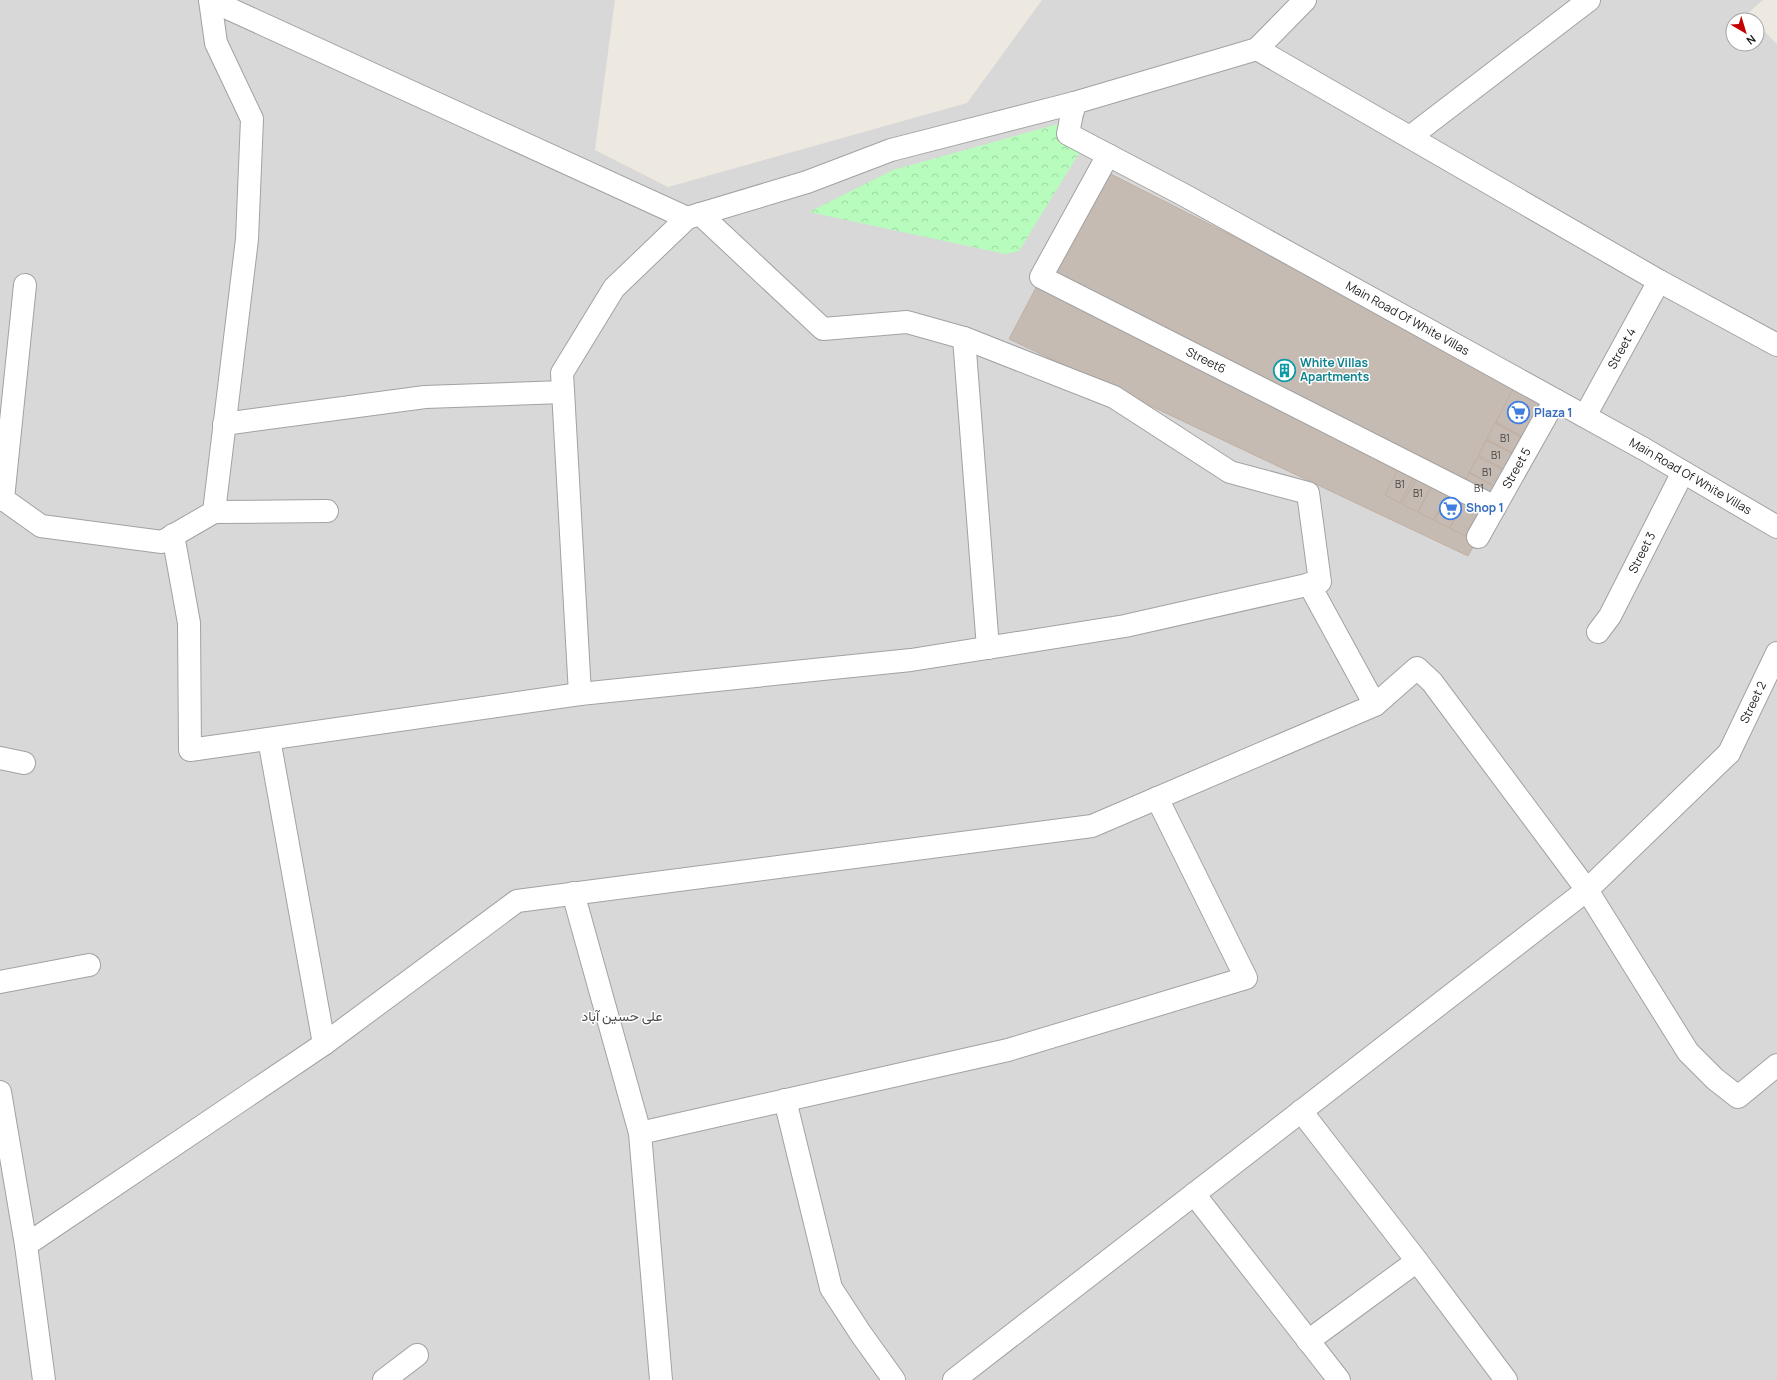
<svg xmlns="http://www.w3.org/2000/svg" width="1777" height="1380" viewBox="0 0 1777 1380" font-family="Manrope,Vazirmatn,sans-serif">
<style>
.residential{fill:#d9d8d8}
.park{fill:url(#park-crowns)}
.building{fill:#c5bbb3;stroke:#c0afa2}
.lines{fill:none;stroke-linecap:round;stroke-linejoin:round}
.pedestrian-casing{stroke:#a2a2a2;stroke-width:24}
.minor-casing{stroke:#a2a2a2;stroke-width:24}
.pedestrian{stroke:#fff;stroke-width:22}
.minor{stroke:#fff;stroke-width:22}
.labels{text-anchor:middle;stroke-width:3;stroke-linejoin:round;paint-order:stroke}
.number-label{font-size:10px;fill:#464341}
.street-label{font-size:12px;fill:#1b1b1b;stroke:#fff}
.culture-label{font-size:12px;font-weight:bold;fill:#0d838f;stroke:#fff;text-anchor:start}
.shop-label{font-size:12px;font-weight:bold;fill:#366cbe;stroke:#fff;text-anchor:start}
.quarter-label{font-size:14px;fill:#4e4e4e;stroke:#fff}
</style>
<defs>
<pattern id="park-crowns" width="20" height="18" patternUnits="userSpaceOnUse"><rect width="20" height="18" fill="#b8fcbd"/><path d="M2 6a3 3 0 1 1 6 0M12 15a3 3 0 1 1 6 0" fill="none" stroke="#9ed7a2"/></pattern>
</defs>
<rect width="100%" height="100%" fill="#eee9e0"/>
<!-- residential -->
<path class="residential" d="M0 0H615L595 150 668 187 967 103 1042 0H1763L1747 14 1753 20H1733V44H1757V24L1777 44V1380H0Z"/>
<!-- park -->
<path class="park" d="M1058 124 1081 150 1019 251 1005 254 809 212 893 170Z"/>
<!-- building -->
<path class="building" d="M1099 168 1555 400 1468 556 1009 339Z
M1513 389 1540 403 1523 437 1496 422Z
M1495 423 1522 438 1514 454 1487 439Z
M1486 440 1514 454 1505 470 1479 455Z
M1478 457 1505 471 1496 487 1469 472Z
M1400 465 1416 473 1400 503 1385 495Z
M1469 473 1496 487 1488 504 1461 489Z
M1419 474 1434 481 1418 512 1402 504Z
M1434 481 1450 489 1434 520 1418 512Z
M1450 489 1466 497 1450 528 1434 520Z
M1466 497 1482 505 1465 536 1450 528Z"/>
<g class="lines">
<defs>
<g id="pedestrian">
<path id="s1" d="M1108 155 1041 277 1495 507"/>
<path id="s2" d="M1585 416 1659 281"/>
<path id="s3" d="M1478 537 1555 400"/>
<path id="s4" d="M1598 632 1610 616 1683 472"/>
<path id="s5" d="M1729 753 1777 653"/>
</g>
<g id="minor">
<path d="M210 0 687 218 807 182 891 150 1074 103 1257 49 1659 281 1777 345"/>
<path d="M1257 49 1305 0"/>
<path id="s6" d="M1073 111 1074 103 1068 134 1184 195 1644 449 1777 527"/>
<path d="M1410 137 1589 0"/>
<path d="M700 214 823 329 907 322 964 338 988 648"/>
<path d="M224 424 425 397 563 392"/>
<path d="M3 499 25 285"/>
<path d="M0 500 3 499 41 526 162 542 214 512 247 239 252 119 216 43 210 0"/>
<path d="M214 512 327 511"/>
<path d="M173 535 189 623 190 750 580 694 562 373 614 288 687 218"/>
<path d="M580 694 911 660 1125 626 1320 582 1308 493 1230 472 1114 397 964 338"/>
<path d="M1375 705 1417 668 1432 682 1587 890 1688 1052 1715 1079 1738 1097 1777 1065"/>
<path d="M269 739 324 1044 517 901 1092 826 1375 705 1309 584"/>
<path d="M0 758 24 763"/>
<path d="M573 893 640 1133"/>
<path d="M0 982 89 965"/>
<path d="M0 1092 26 1245 44 1380"/>
<path d="M785 1100 831 1288 861 1334 894 1380"/>
<path d="M1301 1111 1417 1261 1506 1380"/>
<path d="M1194 1194 1339 1380"/>
<path d="M26 1245 324 1044"/>
<path d="M1308 1341 1417 1261"/>
<path d="M384 1380 417 1355"/>
<path d="M661 1380 640 1133 1008 1050 1246 978 1157 798"/>
<path d="M954 1380 1587 890 1729 753"/>
</g>
</defs>
<!-- pedestrian casing -->
<use href="#pedestrian" class="pedestrian-casing"/>
<!-- minor casing -->
<use href="#minor" class="minor-casing"/>
<!-- pedestrian -->
<use href="#pedestrian" class="pedestrian"/>
<!-- minor -->
<use href="#minor" class="minor"/>
</g>
<!-- icons -->
<defs>
<symbol id="building-ring" viewBox="-11 -11 22 22"><circle r="9.5" fill="#fff" stroke="#0f9aa8" stroke-width="1.5"/><path d="M-4-6H4V6H1V3H-1V6H-4ZM-2.5-4.3h1.7v1.8h-1.7ZM.8-4.3h1.7v1.8H.8ZM-2.5-1h1.7V.8h-1.7ZM.8-1h1.7V.8H.8Z" fill="#0f9aa8"/></symbol>
<symbol id="supermarket-ring" viewBox="-11 -11 22 22"><circle r="9.5" fill="#fff" stroke="#3f7fe0" stroke-width="1.5"/><path d="M-6-5.5h2.5l.6 2H6L4.5 2H-2.5L-4.4-4H-6ZM-1.5 3.2a1.3 1.3 0 1 0 .1 0ZM3 3.2a1.3 1.3 0 1 0 .1 0Z" fill="#3f7fe0"/></symbol>
</defs>
<g fill-rule="evenodd">
<use href="#building-ring" x="1272" y="358" width="25" height="25"/>
<use href="#supermarket-ring" x="1506" y="400" width="25" height="25"/>
<use href="#supermarket-ring" x="1438" y="496" width="25" height="25"/>
</g>
<g class="labels">
<!-- number labels -->
<g class="number-label">
<text x="1505" y="442">B1</text>
<text x="1496" y="459">B1</text>
<text x="1487" y="476">B1</text>
<text x="1400" y="488">B1</text>
<text x="1479" y="492">B1</text>
<text x="1418" y="497">B1</text>
</g>
<!-- street labels -->
<g class="street-label">
<text dy="4" stroke="none"><textPath href="#s6" startOffset="426">Main Road Of White Villas</textPath></text>
<text dy="4" stroke="none"><textPath href="#s2" startOffset="77">Street 4</textPath></text>
<text dy="4" stroke="none"><textPath href="#s1" startOffset="324">Street6</textPath></text>
<text dy="4" stroke="none"><textPath href="#s3" startOffset="79">Street 5</textPath></text>
<text dy="4" stroke="none"><textPath href="#s6" startOffset="750">Main Road Of White Villas</textPath></text>
<text dy="4" stroke="none"><textPath href="#s4" startOffset="91">Street 3</textPath></text>
<text dy="4" stroke="none"><textPath href="#s5" startOffset="56">Street 2</textPath></text>
</g>
<!-- culture labels -->
<g class="culture-label">
<text x="1300" y="367">White Villas<tspan x="1300" dy="14">Apartments</tspan></text>
</g>
<!-- shop labels -->
<g class="shop-label">
<text x="1534" y="417">Plaza 1</text>
<text x="1466" y="512">Shop 1</text>
</g>
<!-- quarter labels -->
<g class="quarter-label">
<text x="622" y="1021">علی حسین آباد</text>
</g>
</g>
<!-- north arrow -->
<g transform="translate(1745 32) rotate(142)"><circle r="19" fill="#ffffff" stroke="#a4a4a4"/>
<path d="M0-3L7 15L0 10L-7 15Z" fill="#c60001"/>
<text y="-6" font-size="11" font-weight="bold" text-anchor="middle" fill="#1b1b1b">N</text>
</g>
</svg>
